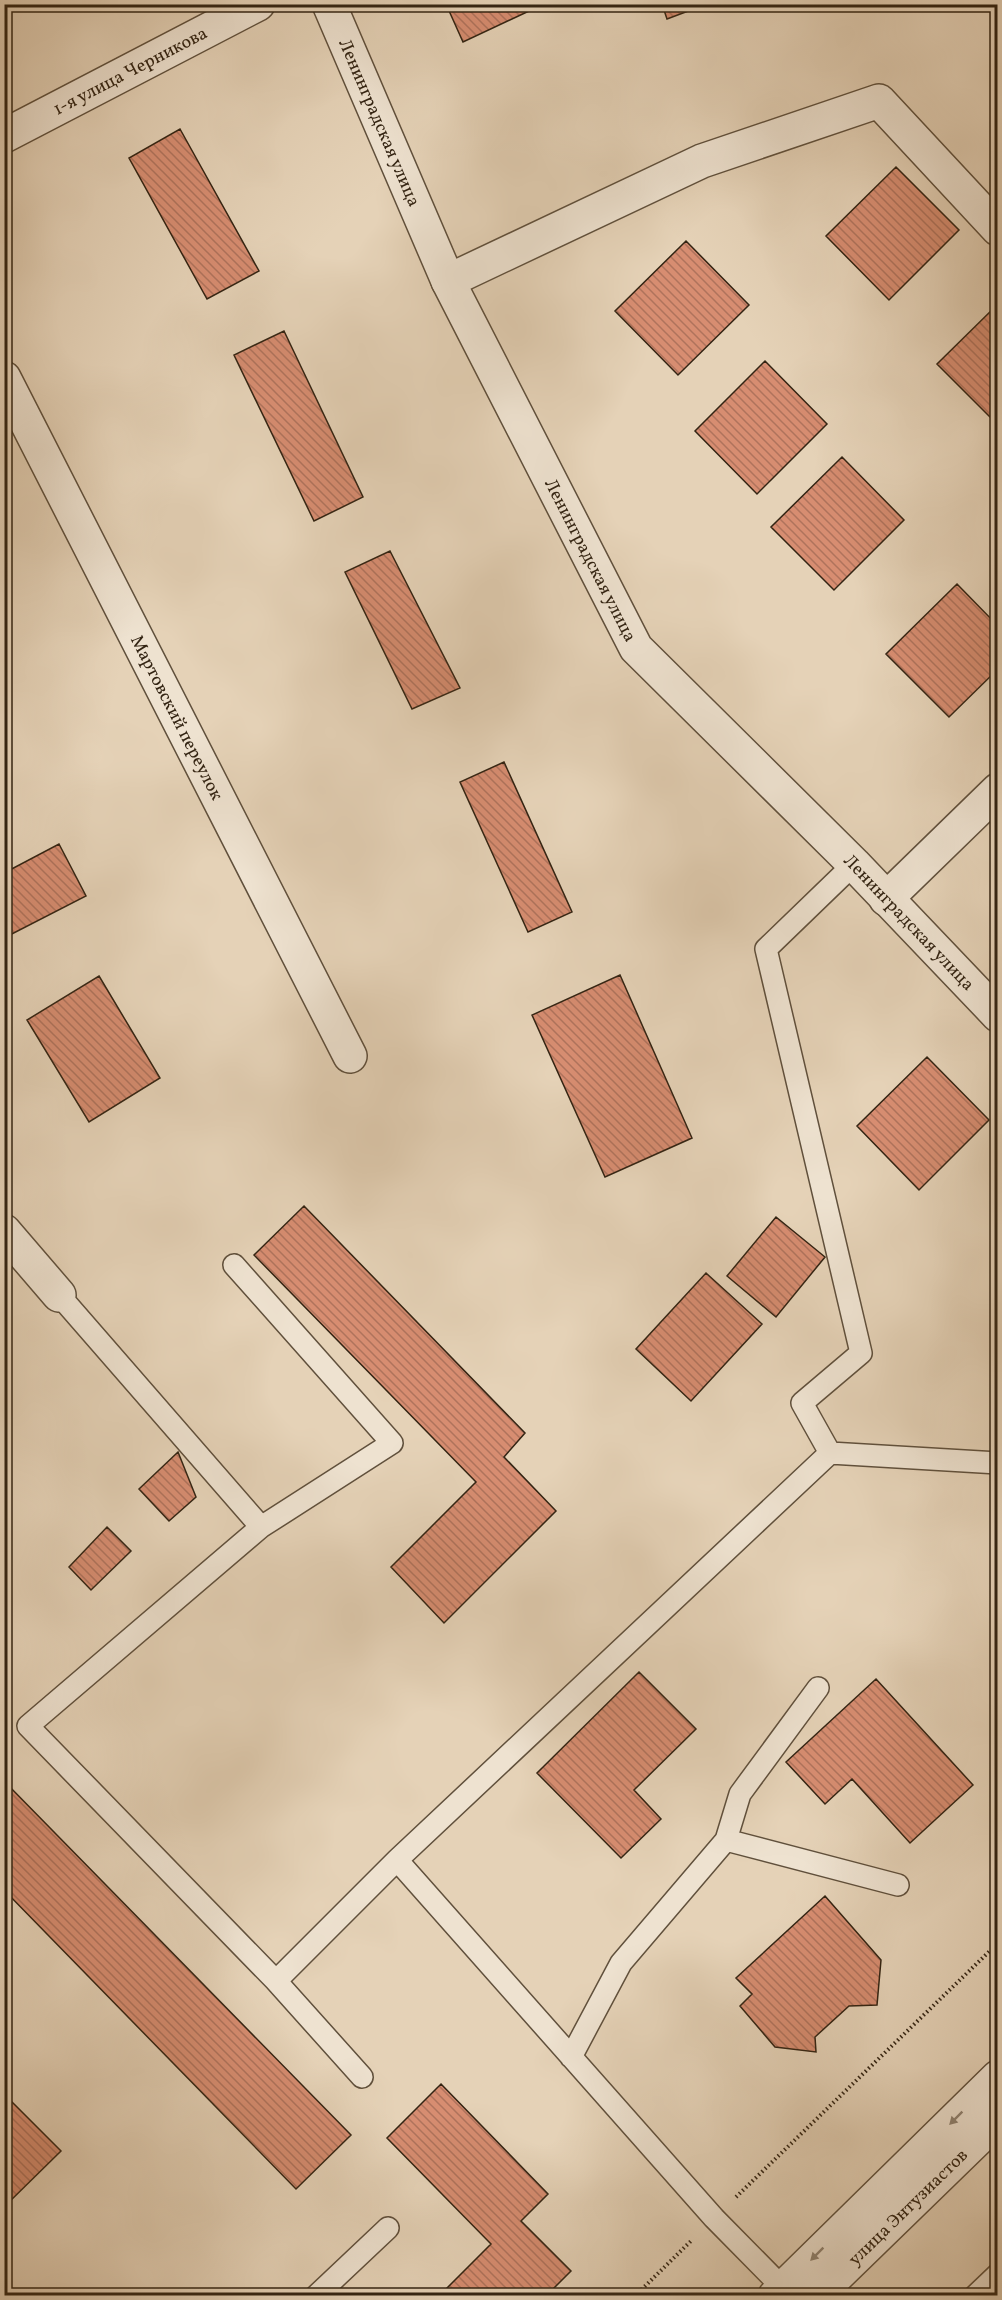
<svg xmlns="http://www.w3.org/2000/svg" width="1002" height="2300" viewBox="0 0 1002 2300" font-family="Vollkorn,serif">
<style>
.building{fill:url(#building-back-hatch);stroke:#332413;stroke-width:1.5}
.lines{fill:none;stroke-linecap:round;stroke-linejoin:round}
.service-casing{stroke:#60503c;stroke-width:24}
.minor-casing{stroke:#60503c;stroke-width:36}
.tertiary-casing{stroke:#60503c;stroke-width:36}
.path{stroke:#332413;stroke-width:4;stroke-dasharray:1.5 3;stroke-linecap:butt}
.service{stroke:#eee2d0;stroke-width:21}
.minor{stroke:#eee2d0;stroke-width:33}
.tertiary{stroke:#eee2d0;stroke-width:33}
.oneway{fill:#908372}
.labels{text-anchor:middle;stroke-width:4.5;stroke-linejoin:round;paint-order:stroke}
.street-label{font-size:18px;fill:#332413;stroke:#eee2d0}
</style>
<defs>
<pattern id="building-back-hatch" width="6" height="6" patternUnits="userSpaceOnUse" patternTransform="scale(1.5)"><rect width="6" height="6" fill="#d78d71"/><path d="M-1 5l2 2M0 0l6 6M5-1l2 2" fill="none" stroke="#af735c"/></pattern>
</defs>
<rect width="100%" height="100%" fill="#e5d2b7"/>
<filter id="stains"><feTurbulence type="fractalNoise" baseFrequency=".00333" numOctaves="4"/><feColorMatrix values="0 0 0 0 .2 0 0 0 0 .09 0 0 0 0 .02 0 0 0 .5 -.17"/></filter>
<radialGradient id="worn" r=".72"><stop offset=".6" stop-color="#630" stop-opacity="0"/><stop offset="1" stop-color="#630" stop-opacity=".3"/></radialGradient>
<!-- building -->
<path class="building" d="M446 4H544L463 42Z
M662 4H707L667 19Z
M180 129 259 271 207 299 129 158Z
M896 167 959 230 889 300 826 236Z
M686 241 749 305 678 375 615 311Z
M998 304V425L937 364Z
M284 331 363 497 314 521 234 355Z
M765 361 827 424 757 494 695 431Z
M842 457 904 520 834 590 771 527Z
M390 551 460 688 412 709 345 572Z
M957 584 998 626V669L949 717 886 654Z
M504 762 572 912 528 932 460 782Z
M59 844 86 896 4 938V873Z
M620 975 692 1138 605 1177 532 1015Z
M99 976 160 1078 89 1122 27 1020Z
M927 1057 989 1120 919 1190 857 1126Z
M304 1206 525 1433 504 1457 556 1511 444 1623 391 1567 476 1482 254 1255Z
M776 1217 825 1257 776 1317 727 1276Z
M706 1273 762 1324 691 1401 636 1349Z
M178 1452 196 1497 169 1521 139 1489Z
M107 1527 131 1551 91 1590 69 1567Z
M639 1672 696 1729 634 1790 661 1819 621 1858 537 1773Z
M876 1679 973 1785 910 1843 852 1779 825 1804 786 1762Z
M4 1781 351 2135 296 2189 4 1890Z
M825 1896 881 1960 877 2005 849 2006 815 2037 816 2052 775 2047 740 2006 752 1994 736 1978Z
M441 2084 548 2194 521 2221 571 2271 546 2296H439L491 2244 387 2138Z
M7 2097 61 2151 4 2207V2100Z"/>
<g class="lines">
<defs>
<path id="service" d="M854 864 766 949 861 1353 802 1403 830 1453 998 1463
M234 1265 392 1443 261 1527
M59 1295 261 1527 28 1726 276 1981 397 1860 714 2218 783 2288
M726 1840 740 1794 818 1688
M397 1860 830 1453
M276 1981 362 2077
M571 2057 621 1963 726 1840 898 1885
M316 2296 388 2228
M975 2296 998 2274"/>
<g id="minor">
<path id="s1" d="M329 4 448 281 636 648 854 864 998 1015"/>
<path id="s2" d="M4 136 258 4"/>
<path d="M448 281 702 161 879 101 998 229"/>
<path id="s3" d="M4 378 350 1056"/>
<path d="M886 899 998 790"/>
<path d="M4 1231 59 1295"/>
</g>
<g id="tertiary">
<path d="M775 2296 998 2077"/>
<path id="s4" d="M816 2296 998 2119"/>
</g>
</defs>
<!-- service casing -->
<use href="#service" class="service-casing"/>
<!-- minor casing -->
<use href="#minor" class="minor-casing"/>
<!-- tertiary casing -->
<use href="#tertiary" class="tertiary-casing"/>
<!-- path -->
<path class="path" d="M736 2197 998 1943
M635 2296 692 2240"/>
<!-- service -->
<use href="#service" class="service"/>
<!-- minor -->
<use href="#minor" class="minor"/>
<!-- tertiary -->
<use href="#tertiary" class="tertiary"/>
</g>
<!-- one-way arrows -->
<defs><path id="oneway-solid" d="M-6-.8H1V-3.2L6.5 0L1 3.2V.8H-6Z" transform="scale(1.5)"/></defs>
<g class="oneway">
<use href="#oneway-solid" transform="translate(956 2118) rotate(135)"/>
<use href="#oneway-solid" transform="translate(817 2254) rotate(135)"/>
</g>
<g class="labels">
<!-- street labels -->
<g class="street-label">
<text dy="6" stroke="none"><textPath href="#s2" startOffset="142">1-я улица Черникова</textPath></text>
<text dy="6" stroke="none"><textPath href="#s1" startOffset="129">Ленинградская улица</textPath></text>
<text dy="6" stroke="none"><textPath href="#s1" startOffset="615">Ленинградская улица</textPath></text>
<text dy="6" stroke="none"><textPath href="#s3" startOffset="381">Мартовский переулок</textPath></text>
<text dy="6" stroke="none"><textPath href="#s1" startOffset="1101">Ленинградская улица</textPath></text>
<text dy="6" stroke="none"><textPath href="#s4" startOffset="128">улица Энтузиастов</textPath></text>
</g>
</g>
<!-- margin -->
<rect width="1002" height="2300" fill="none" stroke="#e5d2b7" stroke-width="24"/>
<rect x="6" y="6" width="990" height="2288" fill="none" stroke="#332413" stroke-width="3"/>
<rect x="12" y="12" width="978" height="2276" fill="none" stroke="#332413" stroke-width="1.5"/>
<rect width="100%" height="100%" filter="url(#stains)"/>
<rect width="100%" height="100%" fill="url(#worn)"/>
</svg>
